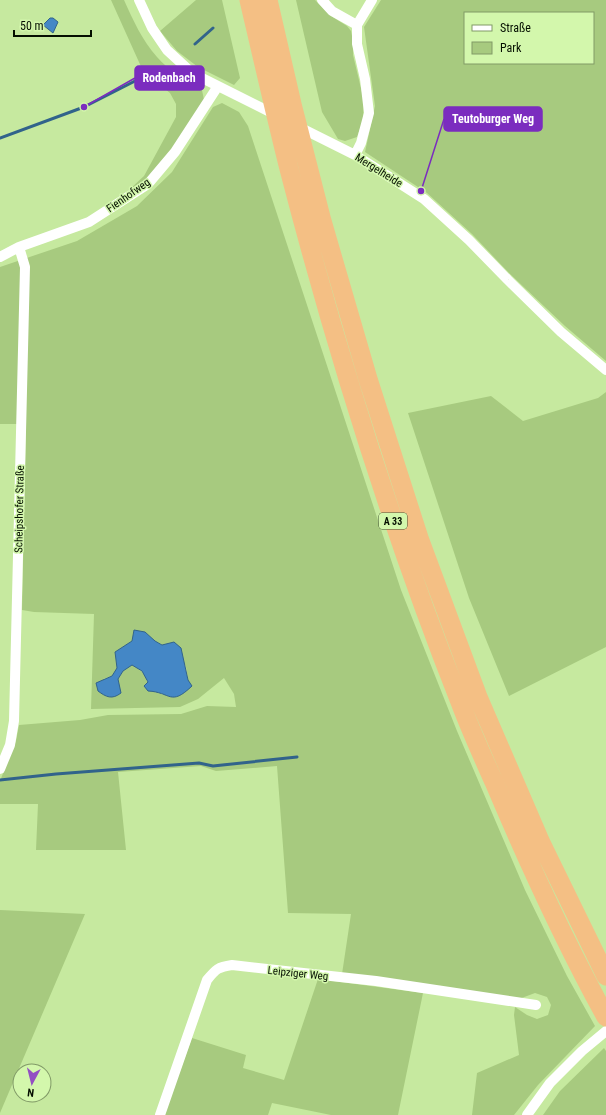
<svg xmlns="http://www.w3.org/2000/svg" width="606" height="1115" viewBox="0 0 606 1115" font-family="'Roboto Condensed',sans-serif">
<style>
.green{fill:#a7ca7f;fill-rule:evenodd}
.water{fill:#4487c6;stroke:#31638b}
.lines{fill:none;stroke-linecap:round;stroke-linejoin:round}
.stream{stroke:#31638b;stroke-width:3}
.minor{stroke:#fff;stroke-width:10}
.motorway{stroke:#f4bf84;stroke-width:19}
.labels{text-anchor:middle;stroke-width:3;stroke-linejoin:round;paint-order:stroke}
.shield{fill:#d3f7ac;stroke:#435534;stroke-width:1}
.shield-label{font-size:10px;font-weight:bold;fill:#050f00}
.street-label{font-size:11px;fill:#050f00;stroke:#d3f7ac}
.leader{fill:none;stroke:#7b2cbf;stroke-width:1.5}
.callout-dot{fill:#7b2cbf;stroke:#d3f7ac;stroke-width:1.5}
.callout{fill:#7b2cbf;stroke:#7b2cbf;stroke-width:1.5}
.callout-label{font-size:12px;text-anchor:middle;font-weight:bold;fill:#fff}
</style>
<rect width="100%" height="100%" fill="#c6e99f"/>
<!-- green -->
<path class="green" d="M111 0H124C133 20 142 40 157 57 169 71 186 81 202 90L204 100 172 149 145 181 118 200 144 176 176 117V104L170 93 143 71Z
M196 0H222L240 78 234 85 198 67 177 51 160 31Z
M296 0H315L331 16 347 26 351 31 353 41V55L364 101 363 120 357 137 345 141 338 139 322 112Z
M381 0H606V361L565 326 509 273 472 234 427 193 365 152 375 106 364 27ZM465 13H593V63H465Z
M222 103 239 112 248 126 401 590 457 731 525 890 567 976 595 1026 538 1085 514 1115H472L477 1073 519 1055 514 1015 515 1007 527 1015 537 1019 548 1015 551 1005 547 997 535 993 519 999 342 974 351 914 288 913 277 766 216 771 201 766 118 772 126 850H36L38 804H0V781L16 741 19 725 80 720 108 715 181 714 207 706 236 707 234 694 224 678 198 699 180 707 91 709 94 614 34 612 22 610 26 424H0V267L77 241 137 206 172 172 213 107ZM134 631 145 632 155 641 163 645 174 642 186 667 188 680 163 695 157 691H148C148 677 144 672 132 665L123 671 118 679H103L112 676 117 669 115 652 132 641Z
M606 392V647L509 696 469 598 408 413 491 396 523 421 598 398Z
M0 910 85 914 0 1113Z
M318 979 423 993 398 1115H331L272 1103 268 1115H164L192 1038 246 1055 243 1068 284 1080Z
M604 1048 606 1051V1115H543L560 1091Z"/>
<!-- water -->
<path class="water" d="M50 18H53L58 22 53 33 43 25Z
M134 630 145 632 155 641 162 645 174 642 181 648 188 680 192 686C170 707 171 692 148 691L144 686 148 682 142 671 132 665 123 671 118 679 121 693C112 700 106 697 98 691L96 683 112 676 117 668 115 652 132 641Z"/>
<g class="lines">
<!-- stream -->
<path class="stream" d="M195 44 213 28
M148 73 154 70
M0 138 84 107 137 80
M0 780 56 774 199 763 213 766 297 757"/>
<!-- minor -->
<path class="minor" d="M139 0 152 28 167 50 192 73 276 115
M322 0 332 11 357 25
M297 126 355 155 424 199 469 240 508 280 561 332 606 370
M355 155 361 143 369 113 365 79 357 44V25L372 0
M0 257 19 247 89 222 148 184 175 152 218 86
M0 769 10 745 14 721 25 267 19 247
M160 1115 207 980C216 969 218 967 232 965L376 981 536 1005
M527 1115 550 1083 582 1051 606 1031"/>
<!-- motorway -->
<path class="motorway" d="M249 0C262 56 275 113 289 169 336 350 391 528 460 702 470 729 482 755 494 782 528 862 564 941 606 1017
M268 0 292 104 322 221 368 379 419 538 478 697 541 843 606 976"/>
</g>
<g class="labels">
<!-- shield labels -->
<rect class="shield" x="379" y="513" width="28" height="16" rx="3"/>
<g class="shield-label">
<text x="393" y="525">A 33</text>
</g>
<!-- street labels -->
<g class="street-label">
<text transform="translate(379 170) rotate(32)" y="4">Mergelheide</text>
<text transform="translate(128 195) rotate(-35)" y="4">Fienhofweg</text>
<text transform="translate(19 509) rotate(-89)" y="4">Scheipshofer Straße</text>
<text transform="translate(298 973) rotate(6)" y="4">Leipziger Weg</text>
</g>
</g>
<!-- callouts -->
<path class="leader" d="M84 107L135 78M421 191L444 119"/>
<g class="callout-dot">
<circle cx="84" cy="107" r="4"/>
<circle cx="421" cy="191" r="4"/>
</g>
<g class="callout">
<rect x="135" y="66" width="69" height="24" rx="4"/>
<rect x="444" y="107" width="98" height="24" rx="4"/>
</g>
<g class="callout-label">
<text x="169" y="82">Rodenbach</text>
<text x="493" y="123">Teutoburger Weg</text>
</g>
<!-- legend -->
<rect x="464" y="12" width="130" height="52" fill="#d3f7ac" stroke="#819a67"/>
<rect x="472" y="25" width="20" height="6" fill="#ffffff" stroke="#819a67"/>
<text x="500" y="32" font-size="12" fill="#050f00">Straße</text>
<rect x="472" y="42" width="20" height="12" fill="#a7ca7f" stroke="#819a67"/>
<text x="500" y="52" font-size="12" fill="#050f00">Park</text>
<!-- north arrow -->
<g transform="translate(32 1083) rotate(187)"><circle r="19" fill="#d3f7ac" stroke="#819a67"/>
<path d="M0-3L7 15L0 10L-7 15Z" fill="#934fc3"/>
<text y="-6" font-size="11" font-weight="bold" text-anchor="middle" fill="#050f00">N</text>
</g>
<!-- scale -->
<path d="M14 30v6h77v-6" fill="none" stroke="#050f00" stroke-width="2"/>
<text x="20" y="30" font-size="12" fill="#050f00" stroke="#d3f7ac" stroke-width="3" paint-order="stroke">50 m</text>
</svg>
